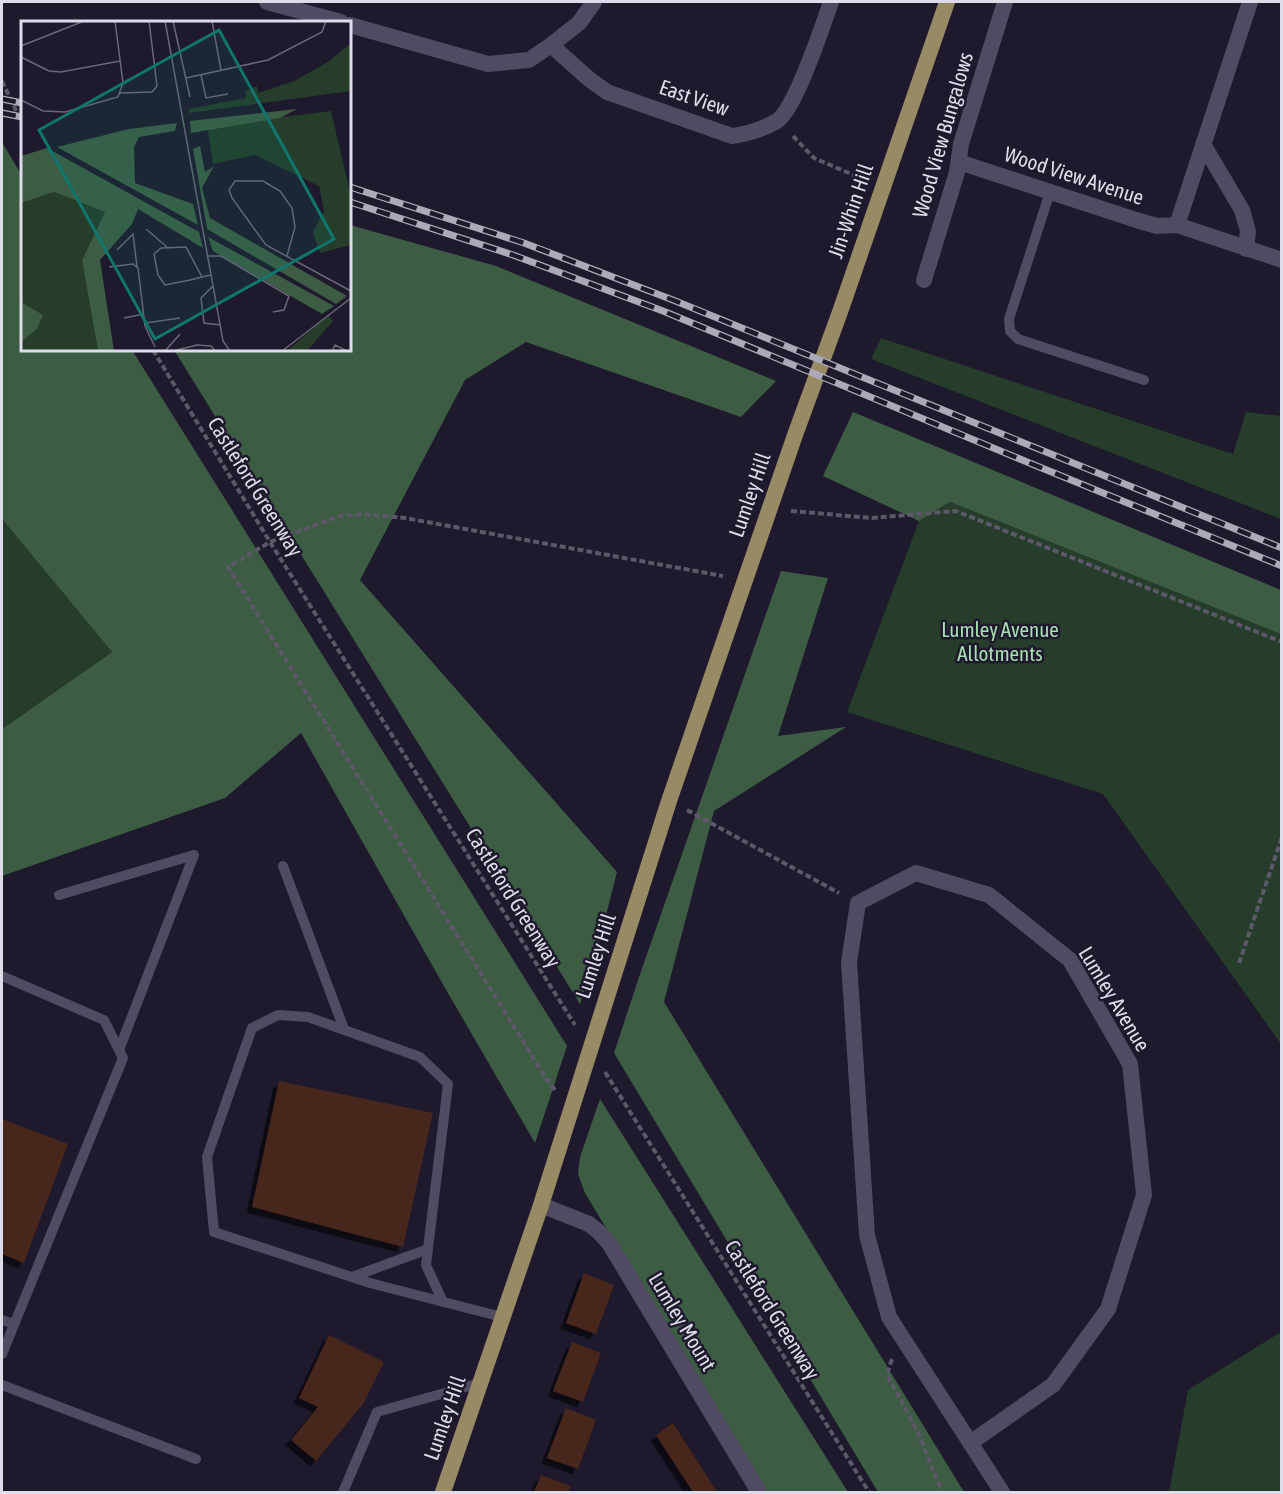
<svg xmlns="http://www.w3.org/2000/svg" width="1283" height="1494" viewBox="0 0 1283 1494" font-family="'Asap Condensed',sans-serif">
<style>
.green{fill:#253d2a}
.forest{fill:#3d5c44}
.building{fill:#47251d;filter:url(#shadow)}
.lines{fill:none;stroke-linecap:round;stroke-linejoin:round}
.path{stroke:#5c5869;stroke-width:4;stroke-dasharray:6 3;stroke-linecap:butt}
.service{stroke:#504a62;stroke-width:10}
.minor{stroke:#504a62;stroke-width:16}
.primary{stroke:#998a66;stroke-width:16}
.rail-casing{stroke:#aca9b8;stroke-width:7}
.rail{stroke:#1e192c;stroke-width:4.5;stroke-dasharray:14;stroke-linecap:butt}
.labels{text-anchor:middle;stroke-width:5;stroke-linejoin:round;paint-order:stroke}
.street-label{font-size:21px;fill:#dfdcea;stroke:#1e192c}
.park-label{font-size:21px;fill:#a7deb2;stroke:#1e192c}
.inset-road{fill:none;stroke:#6b6778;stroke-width:1.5}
.view{fill:#0f766e;fill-opacity:0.15;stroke:#0f766e;stroke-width:3}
.inset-edge{fill:none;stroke:#dfdcea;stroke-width:3}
</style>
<defs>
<filter id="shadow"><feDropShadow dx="-5.5" dy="5.5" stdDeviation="0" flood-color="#0009"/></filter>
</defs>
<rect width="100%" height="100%" fill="#1e192c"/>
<!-- green -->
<path class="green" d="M881 338 1233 454 1246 412 1281 416V519L871 359Z
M950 502 1281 634V1044L1103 794 847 712 919 521Z
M2 519 112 652 2 729Z
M1281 1332V1492H1169L1188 1390Z"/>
<!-- forest -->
<path class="forest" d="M2 142 22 176V350H132L567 1046 535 1143 445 988 301 733 225 798 2 876V729L112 652 2 519Z
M350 225 496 266 776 381 741 417 526 342 465 380 360 580 617 872 594 962 580 1004 174 350H350Z
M853 412 1281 590V634L950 502 919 521 823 476Z
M781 571 828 578 778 736 846 727 714 811 664 1002 964 1492H878L614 1053 639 977Z
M600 1099 848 1492H765L585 1193 578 1174 580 1157Z"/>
<!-- building -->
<path class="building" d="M279 1081 433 1113 403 1247 252 1207Z
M2 1119 68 1144 24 1263 2 1254Z
M584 1273 614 1285 596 1334 566 1323Z
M329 1335 384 1362 363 1404 316 1461 291 1440 318 1407 299 1398Z
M572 1342 601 1353 583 1402 553 1391Z
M566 1408 596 1420 578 1469 547 1458Z
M673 1423 689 1448 717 1492H693L656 1435Z
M541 1475 571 1486 568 1492H534Z"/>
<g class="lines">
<!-- path -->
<path class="path" d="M2 81 22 123
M793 136 814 158 865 180
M153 350 270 542 575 1025
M791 511 872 518 956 511 1282 642
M687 810 839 893
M1239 963 1282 837
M605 1072 869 1492
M555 1090 547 1080 228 567 270 542 340 516 363 514 405 518 723 576
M892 1359 887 1374 920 1437 942 1492"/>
<!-- service -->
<path class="service" d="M1050 192 1009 319 1010 331 1018 339 1144 380
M283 866 344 1029
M59 895 194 855 119 1050
M2 976 104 1020 123 1058 2 1354
M352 1277 428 1249
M443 1302 426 1265 448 1084 420 1057 308 1017 278 1015 252 1028 207 1157 214 1232 370 1283 502 1317
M2 1320 14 1324
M2 1385 196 1459
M343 1492 377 1412 480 1383"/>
<!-- minor -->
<path class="minor" d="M267 2 341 22
M350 25 488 64 529 60 551 45 579 23 594 2
M551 45 589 79 607 92 732 136C747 134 763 129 777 121 796 108 822 27 831 2
M1203 144 1242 210 1248 231 1246 249
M959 162 1136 220 1157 226 1177 225 1282 260
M1177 225 1250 2
M924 280 957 172 961 144 1005 2
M541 1205 589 1224 599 1232 609 1243 759 1492
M970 1443 1053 1385 1108 1309 1144 1195 1130 1064 1070 960 989 895 916 873 858 903 849 962 867 1235 889 1317 1002 1492"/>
<!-- primary -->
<path class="primary" d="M443 1492 541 1205 669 801 795 435 840 312 947 2"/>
<defs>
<path id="rail" d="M2 99 22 103
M2 113 22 117
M350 187 524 243 673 300 1282 548
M350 202 513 255 663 311 1032 464 1282 566"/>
</defs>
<!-- rail casing -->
<use href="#rail" class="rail-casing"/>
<!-- rail -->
<use href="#rail" class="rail"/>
</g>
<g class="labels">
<!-- street labels -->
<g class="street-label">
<text transform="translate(694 98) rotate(19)" y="7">East View</text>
<text transform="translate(943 135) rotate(-74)" y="7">Wood View Bungalows</text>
<text transform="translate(1074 176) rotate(18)" y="7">Wood View Avenue</text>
<text transform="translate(851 211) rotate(-71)" y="7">Jin-Whin Hill</text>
<text transform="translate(255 487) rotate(58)" y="7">Castleford Greenway</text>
<text transform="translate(750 495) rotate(-71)" y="7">Lumley Hill</text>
<text transform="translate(513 898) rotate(58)" y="7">Castleford Greenway</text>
<text transform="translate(596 956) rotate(-72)" y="7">Lumley Hill</text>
<text transform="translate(1114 999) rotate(59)" y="7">Lumley Avenue</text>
<text transform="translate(772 1310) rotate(58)" y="7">Castleford Greenway</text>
<text transform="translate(682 1322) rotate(59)" y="7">Lumley Mount</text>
<text transform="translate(445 1418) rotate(-71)" y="7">Lumley Hill</text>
</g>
<!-- park labels -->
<g class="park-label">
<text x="1000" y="637">Lumley Avenue<tspan x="1000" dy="24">Allotments</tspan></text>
</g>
</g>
<!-- overview -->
<g transform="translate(21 21)">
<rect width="330" height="330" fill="#1e192c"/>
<path d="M330 22V70L168 92V88L225 77 224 70 236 65 237 72 273 60 307 41ZM310 90 330 175V224L299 232 292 211 303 190 298 165 234 134 192 143 187 111 190 105ZM33 171 84 191 61 239 77 330H0V182ZM307 294 312 300 286 330H266Z" fill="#253d2a"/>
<path d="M276 88 259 97 170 112 169 100ZM156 102 154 110 118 116 113 126 114 162 172 183 177 204 36 126 108 108ZM179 125 184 151 193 145 181 167 189 197 326 275 315 283 186 208 172 128ZM26 127 178 211 182 227 117 188 111 203 79 239 93 330H77L61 239 84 191 33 171 0 182V135ZM187 216 313 285 301 293 192 230ZM0 281 22 294 16 308 0 321Z" fill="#3d5c44"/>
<path class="inset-road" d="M144 0 202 320 209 330M152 0 169 76M191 0 200 49M0 25 63 0M0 36 28 50 40 51 99 40M180 54 185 77 207 73M165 57 247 39 301 11 305 0M99 72 131 71 136 65 128 0M0 79 22 90 44 91 97 76 102 62 94 0M125 208 146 226M96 229 112 213 116 246M187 235H200L268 275 263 289 252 291M266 235 274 206 271 187 259 170 242 160H214L208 169 211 177 245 224 330 270M88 246 112 243 117 247 124 305 134 326M181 256 165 226 140 227 133 233 137 254 144 264 169 259 181 256 190 254M192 265 180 277 183 302 200 304M103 297 123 293M124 302 159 297M144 330 159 313M152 330 176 324 190 325 194 330M261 330 330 277M311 330 314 324 326 330"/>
<path class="view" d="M198 9 313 218 134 318 18 109Z"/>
<rect width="330" height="330" class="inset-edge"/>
</g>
<!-- border -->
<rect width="1283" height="1494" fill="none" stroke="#dfdcea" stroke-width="6"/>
</svg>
